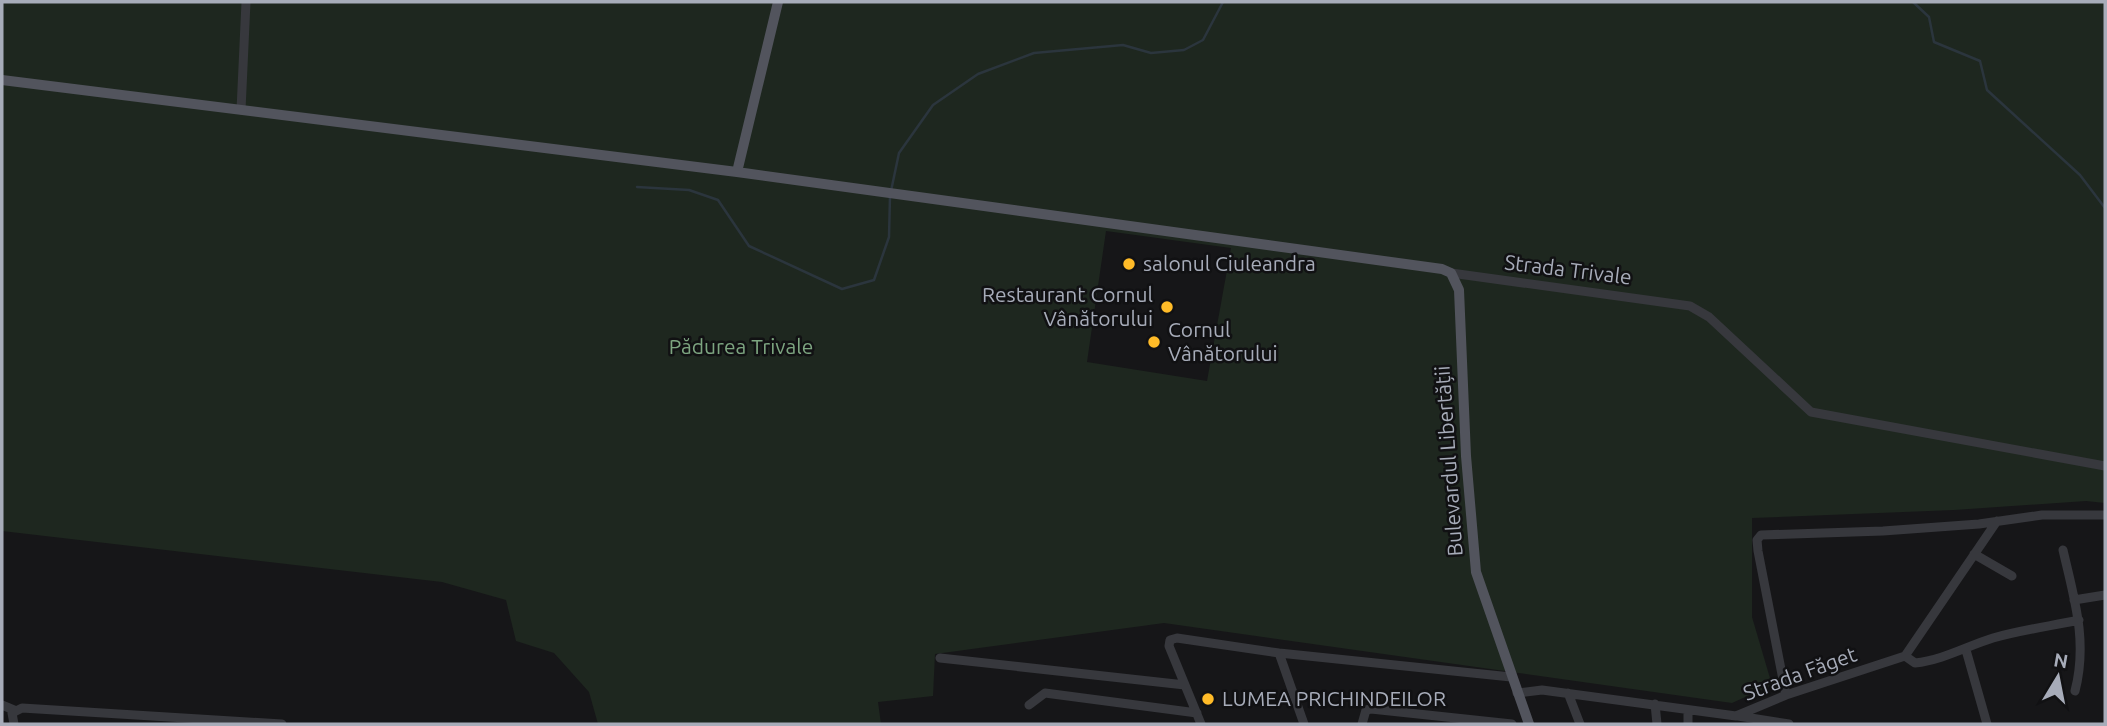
<svg xmlns="http://www.w3.org/2000/svg" width="2107" height="726" viewBox="0 0 2107 726" font-family="Ubuntu,sans-serif">
<style>
.green{fill:#1e271f;fill-rule:evenodd}
.lines{fill:none;stroke-linecap:round;stroke-linejoin:round}
.stream{stroke:#2b353d;stroke-width:2.5}
.minor{stroke:#37383d;stroke-width:9}
.major{stroke:#52545d;stroke-width:10}
.poi-dot{fill:#ffbb28;stroke:#111113;stroke-width:2.5}
.labels{text-anchor:middle;stroke-width:5;stroke-linejoin:round;paint-order:stroke}
.poi-label{font-size:21px;fill:#a7acb9;stroke:#111113;text-anchor:start}
.street-label{font-size:21px;fill:#a7acb9;stroke:#111113}
.park-label{font-size:21px;fill:#7da580;stroke:#111113}
</style>
<rect width="100%" height="100%" fill="#161618"/>
<!-- green -->
<path class="green" d="M2 2H2105V503L2086 501 1954 510 1752 518V617L1772 685 1732 703 1164 623 935 654 933 696 878 702 881 724H598L589 692 554 653 516 641 506 600 442 582 2 531ZM1106 231 1231 248 1207 381 1087 362Z"/>
<g class="lines">
<!-- stream -->
<path class="stream" d="M1913 2 1929 17 1934 42 1980 61 1987 90 2080 175 2105 208
M637 187 689 190 718 200 749 246 842 289 874 280 889 237 890 196
M891 191 899 153 933 105 978 74 1034 53 1123 45 1151 53 1184 50 1203 40 1223 2"/>
<!-- minor -->
<path class="minor" d="M241 110 246 2
M1451 273 1690 306 1709 317 1811 412 2105 466
M2063 550C2074 598 2088 641 2075 691
M1974 554 2012 576
M2074 600 2105 595
M1966 650 1987 724
M1279 653 1304 724
M1905 656 1915 663C1943 660 1967 646 1993 638 2021 630 2051 626 2079 620
M1905 656 1997 521
M940 658 1185 685
M1517 693 1542 690 1736 716 1786 695 1905 656
M1568 693 1580 724
M1786 695 1758 551 1757 540 1761 535 1883 531 1979 524 2042 515H2105
M1655 704 1657 724
M2 705 14 710
M1029 705 1045 693 1197 713
M1688 710V724
M1738 716 1789 724
M14 724 12 713 22 708 282 724
M1201 724 1169 646 1170 640 1177 638 1279 653 1511 677
M1362 724 1366 710 1371 709 1512 724"/>
<!-- major -->
<path class="major" d="M2 80 737 172 1442 269 1451 273 1459 290 1466 456 1476 572 1529 724
M737 172 778 2"/>
</g>
<!-- markers -->
<g class="poi-dot">
<circle cx="1129" cy="264" r="7"/>
<circle cx="1167" cy="307" r="7"/>
<circle cx="1154" cy="342" r="7"/>
<circle cx="1208" cy="699" r="7"/>
</g>
<g class="labels">
<!-- poi labels -->
<g class="poi-label">
<text x="1143" y="271">salonul Ciuleandra</text>
<text x="1153" y="302" text-anchor="end">Restaurant Cornul<tspan x="1153" dy="24">Vânătorului</tspan></text>
<text x="1168" y="337">Cornul<tspan x="1168" dy="24">Vânătorului</tspan></text>
<text x="1222" y="706">LUMEA PRICHINDEILOR</text>
</g>
<!-- street labels -->
<g class="street-label">
<text transform="translate(1568 270) rotate(7)" y="7">Strada Trivale</text>
<text transform="translate(1449 461) rotate(-94)" y="7">Bulevardul Libertății</text>
<text transform="translate(1800 674) rotate(-20)" y="7">Strada Făget</text>
</g>
<!-- park labels -->
<g class="park-label">
<text x="741" y="354">Pădurea Trivale</text>
</g>
</g>
<!-- border -->
<rect width="2107" height="726" fill="none" stroke="#a7acb9" stroke-width="7"/>
<!-- north arrow -->
<g transform="translate(2058 677) rotate(10)" stroke="#111113" stroke-width="5" paint-order="stroke">
<path d="M0-5L12 26L0 18L-12 26Z" fill="#a7acb9"/>
<text y="-10" font-size="19" font-weight="bold" text-anchor="middle" fill="#a7acb9">N</text>
</g>
</svg>
